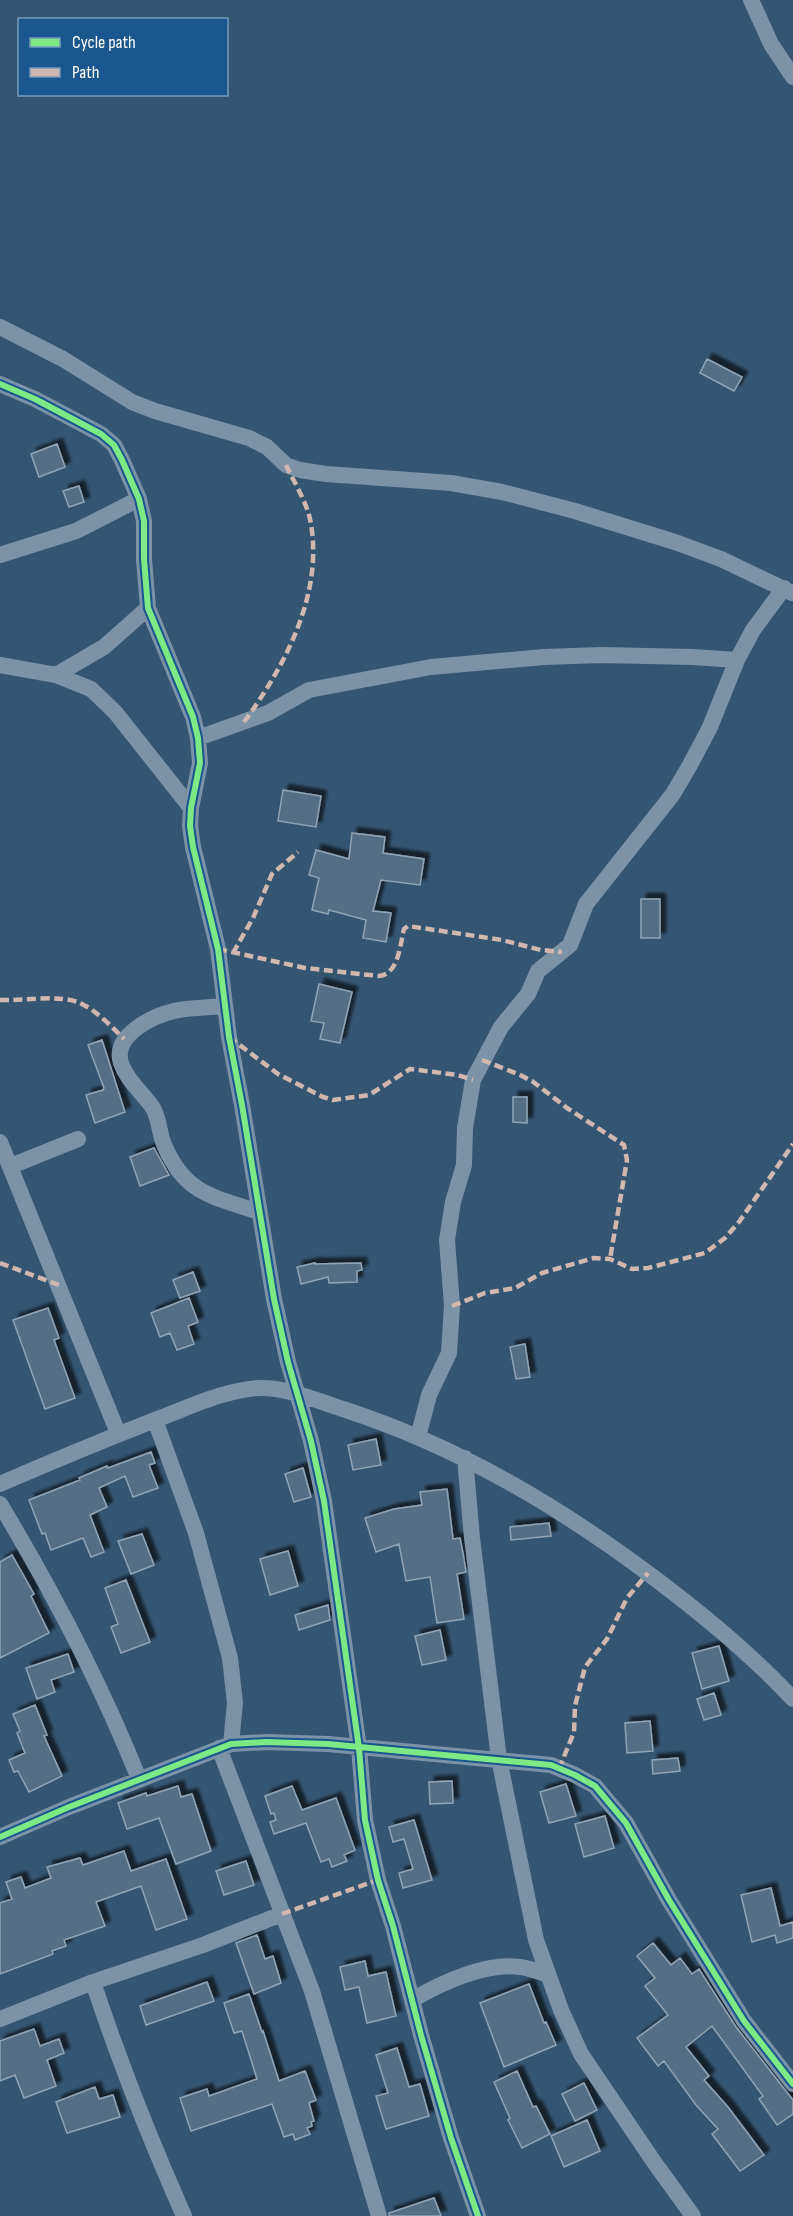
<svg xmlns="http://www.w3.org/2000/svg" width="793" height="2216" viewBox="0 0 793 2216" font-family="'Sofia Sans Condensed',sans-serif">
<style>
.building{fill:#536e85;stroke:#90a4b5;stroke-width:1.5;filter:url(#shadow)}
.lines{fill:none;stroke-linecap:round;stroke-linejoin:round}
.street{stroke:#7c92a7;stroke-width:16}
.quiet{stroke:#d1b7ad;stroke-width:4.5;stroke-dasharray:9 4.5;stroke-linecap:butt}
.cycleway-casing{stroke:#1a578e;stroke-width:10}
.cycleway{stroke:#7ce984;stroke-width:6}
</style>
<defs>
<filter id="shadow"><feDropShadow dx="5.5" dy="-5.5" stdDeviation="1.5" flood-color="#0009"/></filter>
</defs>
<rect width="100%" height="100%" fill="#355673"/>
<!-- building -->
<path class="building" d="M707 359 742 377 734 391 700 373Z
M57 444 65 467 39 477 31 454Z
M79 486 84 502 69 507 63 491Z
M283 790 321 796 316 827 278 821Z
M352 833 385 837 383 853 424 859 420 885 381 880 373 911 391 913 386 942 363 938 366 920 329 910 328 914 312 910 319 878 309 875 316 850 349 859Z
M641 899H660V938H641Z
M319 984 352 992 340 1043 320 1039 324 1023 311 1021Z
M102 1040 125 1112 95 1123 86 1095 103 1090 104 1088 88 1045Z
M513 1097H527V1123L513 1122Z
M154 1148 169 1175 140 1186 130 1157Z
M315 1263V1264L361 1263 362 1270 357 1271V1282L329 1283 328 1277 301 1284 297 1267Z
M193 1272 200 1291 180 1298 173 1280Z
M189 1298 198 1322 188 1326 194 1344 177 1350 170 1333 160 1337 151 1313Z
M48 1308 59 1338 54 1340 75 1398 45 1409 13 1320Z
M525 1344 530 1377 516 1379 510 1347Z
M376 1439 381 1465 353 1470 348 1445Z
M151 1452 155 1463 149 1465 158 1488 133 1497 125 1476 99 1488 107 1507 90 1515 104 1552 91 1557 83 1538 51 1550 45 1533 42 1534 29 1500 80 1480 79 1478 107 1466 108 1468Z
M303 1468 311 1497 294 1502 285 1474Z
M447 1489 453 1539 460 1538 463 1553 466 1572 457 1574 464 1619 437 1623 430 1577 406 1581 399 1544 376 1552 365 1518 394 1509 422 1505 420 1492Z
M549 1523 551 1536 511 1540 510 1527Z
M142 1534 154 1565 131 1574 118 1541Z
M288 1551 298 1586 270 1595 260 1559Z
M12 1555 34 1594 31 1596 49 1633 0 1658V1562Z
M126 1580 150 1642 121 1653 111 1627 118 1624 105 1588Z
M328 1605 330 1620 299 1630 295 1615Z
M440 1630 446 1660 422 1665 415 1636Z
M719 1646 729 1681 702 1689 692 1653Z
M68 1654 74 1672 51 1680 55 1692 37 1699 26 1668Z
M714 1693 721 1715 704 1720 697 1699Z
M35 1705 47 1735 44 1736 62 1776 29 1792 18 1771 14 1772 9 1760 25 1753 17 1733 20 1731 13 1714Z
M650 1721 653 1751 627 1753 625 1723Z
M678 1758 680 1771 653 1774 652 1760Z
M452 1781 453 1803 430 1804 429 1782Z
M566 1784 576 1816 549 1823 540 1792Z
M178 1786 181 1797 192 1794 211 1851 176 1864 159 1818 127 1829 118 1803 146 1793 147 1796Z
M292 1786 302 1810 336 1798 355 1850 344 1855 347 1861 332 1867 329 1859 321 1862 306 1823 274 1834 270 1822 276 1820 274 1813 271 1814 265 1796Z
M605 1816 614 1848 584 1857 575 1824Z
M414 1820 432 1880 403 1888 399 1873 413 1869 404 1839 393 1842 389 1827Z
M124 1851 131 1871 166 1859 187 1919 156 1930 141 1886 96 1902 105 1926 64 1940 66 1946 52 1951 53 1954 0 1974V1903L12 1899 6 1882 21 1877 25 1888 51 1878 47 1867 80 1858 83 1865Z
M246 1861 254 1885 224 1895 216 1871Z
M771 1888 780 1926 793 1922V1938L777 1943 775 1935 752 1942 741 1895Z
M257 1935 265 1959 273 1956 281 1983 254 1994 236 1943Z
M653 1943 671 1965 680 1958 692 1974 699 1969 736 2027 793 2100V2114L777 2125 759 2099 763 2096 712 2026 686 2047 709 2076 704 2080 728 2107 764 2155 740 2171 712 2134 718 2129 696 2105 664 2061 658 2066 637 2038 668 2015 645 1986 655 1978 637 1956Z
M365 1961 368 1976 386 1972 396 2016 367 2023 359 1987 345 1990 340 1967Z
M207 1982 214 2001 146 2025 140 2006Z
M529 1984 544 2023 546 2022 556 2045 504 2067 480 2003Z
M249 1994 262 2032 263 2031 279 2081 305 2071 316 2100 309 2103 314 2121 311 2122 312 2126 307 2128 310 2134 295 2140 293 2134 284 2137 272 2104 191 2131 180 2098 207 2089 209 2096 257 2079 242 2031 234 2033 224 2003Z
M34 2029 40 2046 59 2039 64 2053 47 2060 56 2086 24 2098 15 2075 0 2081V2041Z
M397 2048 409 2087 420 2084 429 2116 386 2129 376 2096 388 2093 376 2055Z
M517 2071 533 2107 536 2106 550 2134 522 2148 508 2120 510 2118 494 2082Z
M584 2083 597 2110 575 2121 562 2094Z
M95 2087 99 2099 113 2095 120 2117 67 2133 56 2102Z
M587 2120 600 2151 564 2167 551 2136Z
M434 2198 441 2216H389V2213Z"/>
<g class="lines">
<!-- street -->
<path class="street" d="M751 0 771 44 793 77
M0 327 63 359 132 402 155 411 249 438 267 447 286 465 300 470 326 474 451 483 502 492 575 511 675 542 721 559 792 593
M0 384 35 399 101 434 114 445 122 460 139 499 144 521V559L148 608 193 717 198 738 200 763 191 808 190 826 193 847 218 949 229 1037 242 1105 274 1299 288 1362 311 1441 324 1501 359 1748 365 1820 378 1880 393 1926 421 2035 451 2138 478 2216
M0 555 76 531 139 499
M0 665 56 675 91 689 115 712 191 808
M56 675 104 647 148 608
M198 738 268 713 309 690 431 667 544 657 602 655 692 657 737 660
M224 1006C207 1008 190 1007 174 1011 152 1016 112 1036 121 1063 127 1081 143 1093 153 1108 160 1120 159 1135 165 1147 186 1195 215 1197 259 1212
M0 1142 118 1433
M11 1166 78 1139
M155 1420 196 1533 230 1658 235 1703 231 1744
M418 1437 429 1395 449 1353 452 1306 447 1240 453 1202 464 1165 465 1128 473 1080 501 1027 528 994 538 971 570 945 586 904 673 794 690 765 710 727 737 660 753 630 784 588
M465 1458 472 1538 499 1759 536 1940 561 2010 581 2054 654 2162 693 2216
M0 1484C53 1461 106 1439 160 1418 192 1406 225 1390 259 1388 287 1387 317 1401 343 1409 459 1447 559 1506 657 1580 706 1617 751 1654 793 1699
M0 1504C53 1592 101 1684 139 1779
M219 1748 312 1991 379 2216
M0 1837 69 1807 231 1744 266 1742 328 1744 551 1765 575 1775 595 1786 626 1823 669 1900 744 2021 793 2084
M93 1982C119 2061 150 2139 184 2216
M412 2000C441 1983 486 1962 520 1967 530 1968 539 1972 548 1975
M0 2019 93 1982 203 1945 282 1914"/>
<!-- quiet -->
<path class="quiet" d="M244 722C285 666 325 592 310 519 306 501 294 482 286 465
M218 949 305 968 379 976C399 974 400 944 404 929L408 926 502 940 541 950 562 952
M233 953 253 918 272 874 298 852
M0 1000C22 1001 61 994 80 1003 97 1011 111 1026 124 1039
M229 1037 278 1074 323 1097 333 1100 369 1095 410 1069 458 1075 473 1080
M482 1060 518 1074 532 1081 567 1108 624 1145 627 1160 610 1259
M0 1263 59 1285
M452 1306 485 1293 515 1288 542 1273 594 1258 610 1259 632 1269 648 1268 705 1253 725 1238 739 1222 793 1144
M559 1769 574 1732 575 1706 585 1667 607 1639 627 1598 648 1573
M282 1914 378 1880"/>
<defs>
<path id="cycleway" d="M0 384 35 399 101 434 114 445 122 460 139 499 144 521V559L148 608 193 717 198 738 200 763 191 808 190 826 193 847 218 949 229 1037 242 1105 274 1299 288 1362 311 1441 324 1501 359 1748 365 1820 378 1880 393 1926 421 2035 451 2138 478 2216
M0 1837 69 1807 231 1744 266 1742 328 1744 551 1765 575 1775 595 1786 626 1823 669 1900 744 2021 793 2084"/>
</defs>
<!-- cycleway casing -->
<use href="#cycleway" class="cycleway-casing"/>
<!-- cycleway -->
<use href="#cycleway" class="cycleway"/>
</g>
<!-- legend -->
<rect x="18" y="18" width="210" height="78" fill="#1a578e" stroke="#769abb" stroke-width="1.5"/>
<rect x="30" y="38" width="30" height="9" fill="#7ce984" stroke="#769abb" stroke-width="1.5"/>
<text x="72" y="48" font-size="18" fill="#ffffff">Cycle path</text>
<rect x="30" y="68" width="30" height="9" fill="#d1b7ad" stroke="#769abb" stroke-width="1.5"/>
<text x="72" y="78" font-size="18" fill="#ffffff">Path</text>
</svg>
